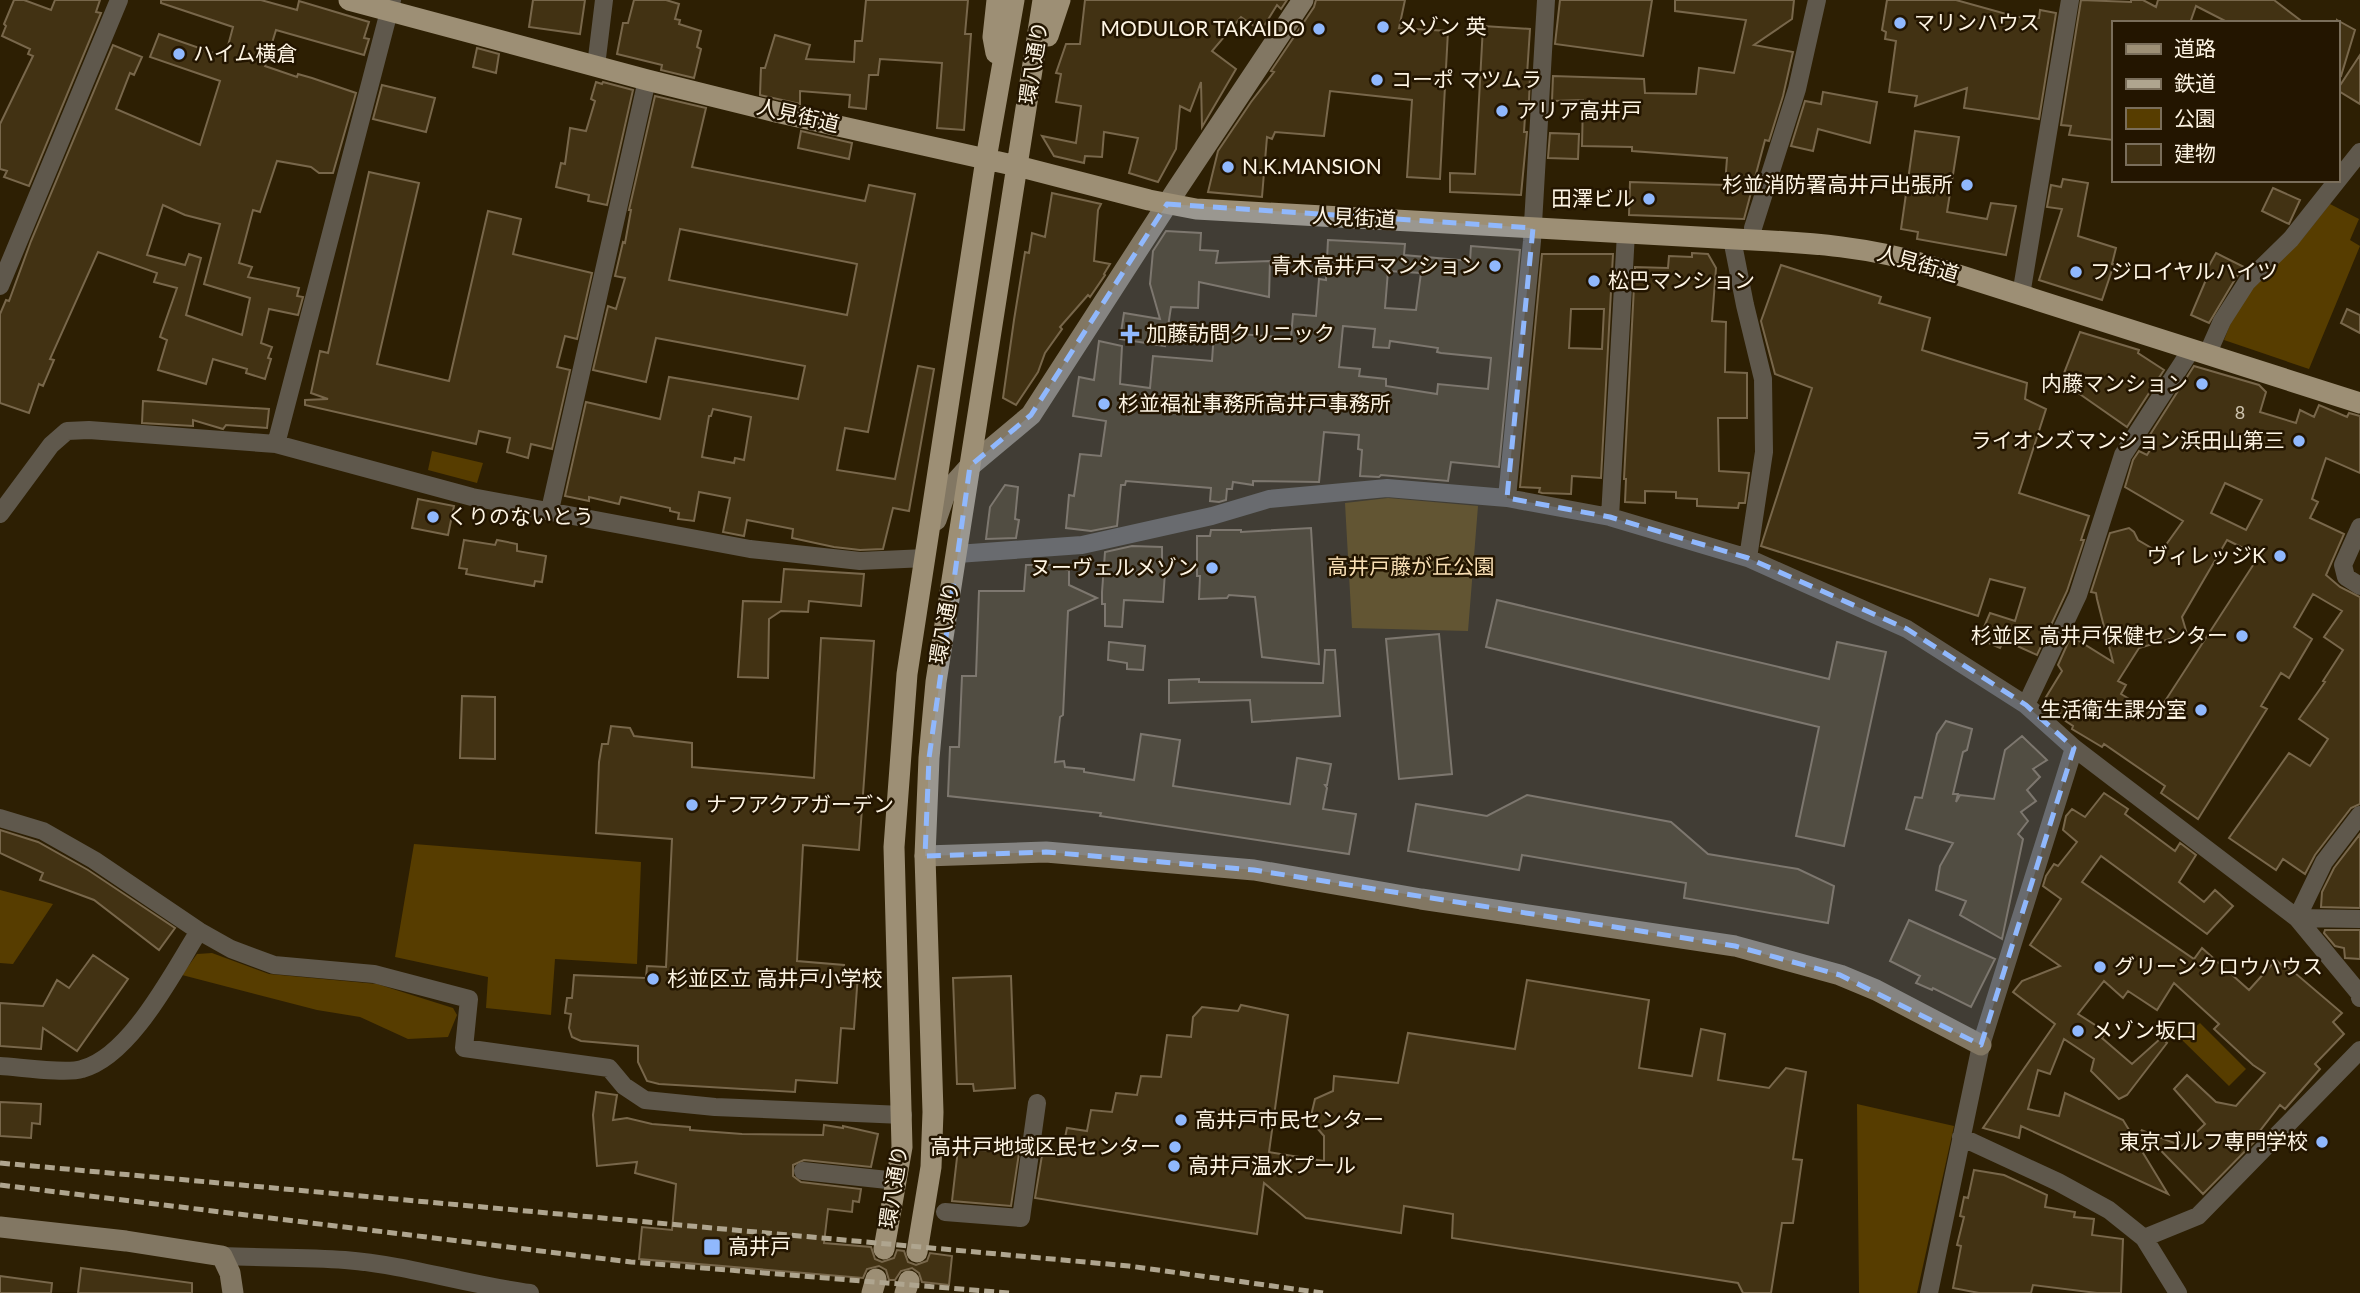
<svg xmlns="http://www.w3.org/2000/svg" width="2360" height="1293" viewBox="0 0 2360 1293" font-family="Lato,'Noto Sans JP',sans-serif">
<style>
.green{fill:#573d00}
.building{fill:#423213;stroke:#78674b;stroke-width:2;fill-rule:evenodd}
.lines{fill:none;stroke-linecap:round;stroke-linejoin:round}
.street{stroke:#5f584c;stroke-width:18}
.secondary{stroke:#827763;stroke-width:21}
.primary{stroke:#9d8f75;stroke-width:21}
.rail{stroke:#afa58f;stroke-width:5;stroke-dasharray:10 5;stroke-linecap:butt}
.marked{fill:#90b8fd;fill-opacity:0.2;stroke:#90b8fd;stroke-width:5;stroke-dasharray:14 9;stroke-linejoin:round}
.poi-dot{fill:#90b8fd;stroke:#231500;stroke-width:2.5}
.labels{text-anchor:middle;stroke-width:5;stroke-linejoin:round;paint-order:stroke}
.number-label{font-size:18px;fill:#cec4af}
.poi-label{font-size:21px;fill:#fdf4e3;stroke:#231500;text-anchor:start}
.street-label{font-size:21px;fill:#fdf4e3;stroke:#231500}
.park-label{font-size:21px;fill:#f8deb3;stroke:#231500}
</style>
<rect width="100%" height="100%" fill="#2d1f03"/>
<!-- green -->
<path class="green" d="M2330 204 2359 219 2350 240 2360 246 2309 369 2224 340 2231 322 2252 288 2302 239Z
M432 451 483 463 477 483 428 470Z
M1388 498 1478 506 1468 631 1352 628 1345 503Z
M414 844 641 862 637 964 555 959 551 1015 486 1008 488 977 395 957Z
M0 890 53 904 13 964 0 963Z
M212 953 269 974 377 984 453 1008 457 1015 448 1037 408 1039 360 1017 317 1010 182 975 197 954Z
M2200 1023 2246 1069 2229 1086 2181 1039Z
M1857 1104 1954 1126 1917 1293H1859Z"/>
<!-- building -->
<path class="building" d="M14 0H24L51 10 55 0H100L96 12 101 13 29 186 4 177 7 171 0 169V124L33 56 28 54 30 49 2 36 6 26 4 24Z
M161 0H261L297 10 299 1 369 22 364 38 369 39 364 55 276 30 265 66 297 77 298 74 312 78 356 93 333 173H319L311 167 277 161 260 212 253 210 239 263 252 267 248 277 299 288 297 296 303 297 298 315 269 309 261 343 272 347 268 358 271 359 265 379 246 373 247 369 213 359 206 384 158 370 167 340 160 337 177 288 154 282 157 273 98 252 50 359 54 360 43 386 39 384 29 413 0 403V314L6 300 9 301 31 241 113 45 142 57 134 75 130 73 116 109 200 145 220 81 150 57 159 34 225 57 233 27 161 3ZM163 205 185 215 220 224 204 284 250 298 242 335 186 315 201 258 189 254 185 265 147 255Z
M533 0H585L580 34 529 27Z
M634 0H666L679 4 675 19 680 20 679 24 701 31 697 47 701 49 694 78 661 70 662 65 617 54 623 23H628Z
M866 0H968L965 34H971L964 130 937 128 942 63 880 59 878 75H869L866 109 849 107 850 95 800 91V104L760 95 761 68H765L775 35 810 45 806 59 854 62 855 41H862Z
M1085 0H1287L1281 9 1277 5 1261 31 1241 17 1212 51 1236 69 1202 127 1201 82 1190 111 1180 106 1176 149 1158 182 1129 173 1138 138 1104 132 1102 157 1085 156 1084 163 1054 156 1042 136 1076 143 1081 106 1056 102 1061 74 1056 73 1066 44H1080Z
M1316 0H1405L1399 28 1448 31 1440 179 1407 177 1412 100 1330 91 1324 136 1275 132 1272 139 1267 137 1262 197 1208 192 1218 151 1251 102 1274 72 1271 71 1314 7Z
M1560 0H1652L1643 56 1555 44Z
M1675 0H1794L1792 19 1754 45 1793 52 1783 96 1769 141 1765 140 1744 219 1629 215 1630 182 1725 185 1727 158 1632 151V147L1582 146 1583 100 1552 101 1553 76 1644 79 1645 93 1696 94 1699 68 1734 73 1746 20 1675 11Z
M1887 0H1956L2017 17 2039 18 2040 10 2056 13 2039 119 1964 108 1967 88 1915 106 1917 96 1889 92 1896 41 1885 39 1886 32 1882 30Z
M2081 0 2131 2V0H2143L2156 7 2158 0H2274L2304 23H2229L2196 6 2190 23H2113V140L2069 135 2071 126 2061 125Z
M2337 20 2355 30 2341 76 2337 75Z
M1483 26 1530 29 1527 75H1530L1529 101H1526L1524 132H1527L1521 195 1450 192V173L1475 174Z
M477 48 499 54 496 73 473 67Z
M2360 55V104L2337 90Z
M596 82 602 84 603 82 633 90 607 205 588 201 589 195 556 187 561 163 565 164 570 128 586 131 595 101 591 99Z
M382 85 435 98 426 132 373 119Z
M1823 92 1877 102 1870 143 1818 129 1813 151 1791 146 1805 101 1821 104Z
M655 96 706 108 692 167 865 201 869 185 915 194 868 432 845 428 837 470 895 479 918 366 934 369 909 511 893 508 883 549 860 550 834 547 792 538 793 529 747 520 744 536 723 532 730 498 699 492 694 521 678 519 679 513 670 511V508L621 497 619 504 589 497V501L565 496 586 402 660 419 669 377 798 399 805 366 656 338 646 382 593 370 608 306 616 309 625 278 615 276 623 242 625 243 631 210H629ZM680 229 857 264 847 315 669 280ZM713 409 751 417 744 460 735 458 734 463 702 457 709 416H711Z
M801 131 852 143 849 159 798 148Z
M1915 131 1959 137 1947 212 1987 219 1991 203 2016 206 2006 255 1917 239 1918 232 1901 229Z
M1550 133 1579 134 1578 159 1548 158Z
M369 172 419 183 377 364 449 381 488 211 521 219 513 254 592 273 577 339 565 336 557 367 570 370 552 449 531 444 528 458 507 452 510 438 479 431 476 444 305 405V400L328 399 311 393 320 351 328 353Z
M2063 179 2088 183 2078 236 2116 248 2112 264H2114L2102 300 2039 280 2062 209 2047 207 2051 185 2061 187Z
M2273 188 2300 200 2289 224 2262 211Z
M1052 193 1101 204 1098 210 1094 261 1110 264 1104 274 1105 275 1090 297 1088 295 1060 327 1062 329 1045 353 1038 372 1016 405 1003 398 1014 320 1025 252 1029 253 1032 233 1045 237Z
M1166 231 1201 233 1200 250 1218 251 1216 263 1270 261 1269 297 1199 282 1198 308 1171 307 1165 346 1120 339 1124 313 1160 319 1150 284 1153 251Z
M1328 240 1405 244 1404 255 1470 261 1471 246 1520 250 1499 467 1451 462 1448 481 1381 475 1379 477 1360 476 1362 450 1358 449 1359 435 1324 432 1319 482 1253 481V485L1233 482 1232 489H1227L1226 500 1219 502 1210 501 1211 488 1126 481 1125 485H1121L1117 526 1091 531 1066 528 1069 495 1074 496 1080 454 1101 456 1106 421 1073 416 1079 377 1094 380 1099 341 1122 346 1120 384 1150 388 1153 356 1212 361 1214 332 1291 338 1293 314 1316 316 1319 279 1326 280ZM1388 271 1421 273 1416 310 1385 308ZM1343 326 1375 329 1373 347 1389 348 1390 341 1438 348 1437 352 1441 353 1491 358 1488 389 1438 384 1437 394 1386 386V379L1359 376 1360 369 1339 367Z
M1692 253 1708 254 1716 268 1712 321 1726 322 1725 372 1747 373V418H1718L1719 471 1749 473 1745 503H1739L1738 508 1697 506V499L1676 498V492L1645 491V503L1625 502 1626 479H1624L1635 267 1668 268 1669 256 1692 257Z
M2216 253 2246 268 2237 276 2209 323 2191 315 2208 275 2205 273Z
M1542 254H1613L1601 478 1572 476 1571 494 1542 493 1539 492 1540 488 1520 487ZM1571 309H1604L1602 349 1569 348Z
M1781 265 1881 297 1879 303 1930 318 1922 350 2027 383 2025 399 2046 409 2019 493 2089 516 2081 540H2084L2067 591 2037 655 2004 640 2000 648 1979 639 1990 613 2015 621 2025 588 1990 579 1978 616 1761 546 1812 388 1775 374 1762 325 1761 321Z
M2347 309 2360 315V333L2341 323Z
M2080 332 2139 350 2138 353 2164 370 2127 427 2061 381Z
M2194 366 2259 385 2266 392 2260 412 2296 423 2300 410 2314 417 2319 405 2347 417 2349 413 2360 416V473L2326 458 2312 499 2318 502 2310 518 2344 534 2326 575 2340 587 2360 597V804L2351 808 2315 855 2305 874 2283 859 2276 870 2229 838 2289 753 2310 766 2328 739 2299 719 2325 682 2323 681 2343 650 2324 637 2342 611 2313 594 2294 627 2312 639 2289 678 2281 673 2261 706 2267 709 2198 819 2161 793 2165 786 2104 744 2102 747 2072 729 2073 726 2058 716 2060 713 2043 702 2062 671 2058 665 2071 636 2113 662 2097 599 2096 593 2091 592 2110 533 2129 528 2134 532 2138 540 2160 553 2183 521 2125 487 2133 460 2139 451 2147 455 2153 445 2146 441ZM2225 483 2262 500 2246 530 2211 513ZM2227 540 2259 556 2156 715 2121 694 2126 685 2118 681 2139 648 2187 634 2182 617Z
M143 401 269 409 267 428 226 425 223 429 193 420V426L142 423Z
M1005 485 1018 487 1015 519 1019 520 1016 538 986 539 990 507Z
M418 499 454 506 448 535 412 528Z
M1311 528 1319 664 1262 657 1255 597 1229 595 1227 598 1199 599 1200 576H1197V536H1210L1211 530H1241V532Z
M464 540 495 545 497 540 517 544V551L546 556 542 582 535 581 534 586 466 574 467 569 459 568Z
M1132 546 1162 547V571L1165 572 1163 602 1124 600 1122 627 1105 626V604H1102V592L1105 552Z
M1026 565H1063L1064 569 1069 570V585L1097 598 1068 611 1063 715 1060 717 1055 762 1064 761 1065 767 1084 769V772L1134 780 1141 734 1180 740 1173 786 1290 804 1297 758 1331 764 1327 785H1325L1327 788 1323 809 1356 814 1349 854 1100 816 1101 813 948 796 950 747H959L962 676H976L979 591H1024Z
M784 569 864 574 861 606 809 601 808 612 781 611 769 619 768 678 738 677 743 601 781 602Z
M1497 600 1829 679 1837 642 1886 652 1844 846 1796 836 1819 727 1486 647Z
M1439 634 1452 774 1399 779 1386 639Z
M821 638 874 641 859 850 803 845 797 961 844 965 843 973 858 974 854 1029 841 1028 837 1083 796 1080 795 1092 659 1084 647 1081 638 1062V1046L581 1041 572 1037 569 1028 571 1014 565 1013 567 998H572L574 975 646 978 647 966 666 967 672 839 596 833 599 762 602 744H608L611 726 630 728 634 736 692 743V767L814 778Z
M1109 642 1145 646 1143 670 1127 669V663L1108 660Z
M1325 650H1335L1340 716 1252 722 1250 700 1169 703V680L1199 679V682L1323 683Z
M462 696 495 697V759L460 758Z
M1946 721 1972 729 1967 750 1963 752 1953 794H1958L1956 802 1960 795 1994 799 2005 750 2022 736 2047 760 2033 769 2040 777 2027 790 2036 801 2021 812 2028 821 2018 834 2023 839 2002 939 1960 915 1966 901 1936 890 1940 866 1953 843 1906 829 1915 797 1922 798 1937 734Z
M2104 793 2128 809 2125 814 2175 851 2180 843 2196 855 2179 882 2204 902 2215 890 2233 906 2207 934 2101 856 2082 882 2194 959 2202 948 2249 990 2276 960 2286 969 2288 967 2342 1013 2333 1022 2344 1034 2315 1064 2320 1069 2285 1109 2280 1105 2256 1136 2258 1138 2203 1194 2141 1130 2182 1146 2205 1124 2174 1089 2187 1075 2216 1102 2236 1106 2265 1073 2253 1065 2214 1029 2219 1024 2174 983 2157 1010 2128 991 2123 998 2104 981 2078 1014 2106 1032 2102 1038 2132 1064 2161 1038 2167 1043 2127 1095 2119 1099 2091 1071 2094 1059 2064 1039 2050 1074 2038 1070 2028 1109 2059 1116 2065 1093 2123 1120 2168 1194 2021 1126 2019 1138 1983 1128 2055 1024 2013 992 2022 981 2060 966 2030 945 2061 899 2043 886 2046 876 2054 864 2058 866 2077 842 2063 830 2066 816 2072 809 2085 817Z
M1527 795 1671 822 1708 854 1798 869 1834 886 1828 923 1684 898 1686 883 1522 855 1519 870 1408 851 1416 804 1487 816Z
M0 830 38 842 88 870 175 928 159 950 94 900 40 880 43 873 0 853Z
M2360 834V908L2321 907 2322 892 2334 868Z
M1909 920 1995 959 1971 1007 1933 988 1932 990 1916 983 1920 976 1890 961Z
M2325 930H2360V959L2345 958 2344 948 2335 946 2324 933Z
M93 955 128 979 77 1051 43 1028 41 1049 0 1046V1003L43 1006 57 980 69 988Z
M1011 976 1015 1088 974 1091 973 1084H957L953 978Z
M1527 980 1649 1000 1639 1068 1692 1076 1701 1029 1725 1034 1718 1080 1769 1088 1786 1068 1806 1072 1793 1159 1802 1160 1793 1223H1782L1771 1293H1743L1738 1283 1452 1238 1453 1214 1404 1206 1401 1233 1306 1218 1264 1183 1257 1234 1035 1198 1043 1149 1062 1152 1067 1128 1087 1131 1091 1110 1112 1112 1116 1093 1137 1095 1141 1076 1161 1077 1167 1035 1191 1037 1193 1017 1202 1007 1238 1011 1241 1005 1288 1015 1269 1152 1324 1161V1136L1310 1120 1315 1099 1333 1091 1334 1076 1398 1083 1408 1033 1515 1049Z
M596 1092 617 1095 613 1120 627 1118 652 1124 690 1127V1130L742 1134 823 1135 824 1125 843 1128V1126L878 1134 871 1167 804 1160 793 1165V1176L801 1182 861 1189 859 1202 853 1201 852 1212 828 1209 824 1243 871 1247 875 1259 882 1262 894 1258 897 1250 904 1251 908 1262 916 1265 927 1261 930 1253 952 1256 949 1285 922 1282 919 1273 912 1268 901 1271 895 1280H889L886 1270 879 1266 867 1269 863 1278 639 1259 642 1227 672 1230 676 1184 635 1173 637 1162 597 1166 593 1115Z
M0 1102 41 1104 40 1124 32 1123 31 1138 0 1136Z
M958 1149 1019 1153 1011 1206 952 1201Z
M1974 1170 2004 1175 2047 1195 2045 1207 2075 1212 2074 1217 2094 1219 2092 1235 2123 1239 2121 1293H2097L2033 1285 2031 1293H1979L1953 1288 1961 1246 1957 1245 1964 1217 1960 1216 1964 1197 1968 1198Z
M81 1268 192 1283V1293H78Z
M0 1276 52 1283 51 1293H0Z"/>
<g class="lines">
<!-- street -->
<path class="street" d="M596 66 604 0
M1732 239 1745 305 1763 379 1764 452 1748 558
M1753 240V228L1797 89 1817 0
M0 286 119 0
M2021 295 2070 0
M2207 355 2222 321 2247 282 2291 239 2360 152
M276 444 392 0
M1507 498 1532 241 1546 0
M550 510 647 80
M0 514 51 445 67 431 89 430 276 444 472 497 750 549 860 561 926 558
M1610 517 1626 233
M2360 527 2343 565 2346 577 2360 586
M957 554 1082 545 1212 516 1269 499 1387 488 1507 498 1610 517 1748 558 1907 629 2026 705 2074 748 2297 918 2359 993 2360 998
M2026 705 2078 595 2123 455 2191 350
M2360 815 2324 862 2297 918 2360 919
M0 818 43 831 94 860 199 931 231 949 274 965 374 974 469 999 464 1048 609 1068 624 1086 645 1100 715 1107 903 1115
M0 1066C19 1067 66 1074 82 1069 131 1056 173 972 199 931
M1961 1137 2058 1182 2109 1210 2144 1238 2178 1293
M803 1171 897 1181
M945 1212 1021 1218 1037 1103
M2144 1238 2198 1216 2360 1050
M222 1256C263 1258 304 1257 345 1260 408 1265 468 1285 530 1293
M1929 1293 1981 1045 2074 748"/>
<!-- secondary -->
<path class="secondary" d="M936 520 945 494 970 466 1031 415 1177 189 1303 0
M925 856 1046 852 1254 870 1421 899 1735 946 1840 975 1876 990 1981 1045
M0 1227 126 1241 222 1256 230 1273 233 1293"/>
<!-- primary -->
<path class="primary" d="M349 0 647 80 776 112 1017 166 1149 200 1196 209 1753 240C1813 243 1870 247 1927 265L2360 403
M1048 36 1060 0
M996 53 993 37 997 0
M884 1249 902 1147 894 847 907 674 986 159 1014 0
M917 1252 931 1167 933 1112 925 856 929 758 936 682 1043 0
M872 1293 876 1279
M905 1293 909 1281"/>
<!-- rail -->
<path class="rail" d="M0 1163 1129 1266 1323 1293
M0 1185 631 1262 1009 1293"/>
</g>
<!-- marked area -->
<path class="marked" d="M1167 204 1533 228 1507 498 1610 517 1748 558 1907 629 2026 705 2074 748 1981 1045 1840 975 1735 946 1254 870 1046 852 925 856 929 758 970 466 1031 415Z"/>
<!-- markers -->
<g class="poi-dot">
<circle cx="1900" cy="23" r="7"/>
<circle cx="1383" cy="27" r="7"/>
<circle cx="1319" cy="29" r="7"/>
<circle cx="179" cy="54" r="7"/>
<circle cx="1377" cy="80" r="7"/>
<circle cx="1502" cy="111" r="7"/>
<circle cx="1228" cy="167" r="7"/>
<circle cx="1967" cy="185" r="7"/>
<circle cx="1649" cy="199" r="7"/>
<circle cx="1495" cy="266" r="7"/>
<circle cx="2076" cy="272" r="7"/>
<circle cx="1594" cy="281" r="7"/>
<path d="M1126.5 323.5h7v7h7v7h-7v7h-7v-7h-7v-7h7z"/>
<circle cx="2202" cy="384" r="7"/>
<circle cx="1104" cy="404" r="7"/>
<circle cx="2299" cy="441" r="7"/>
<circle cx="433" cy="517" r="7"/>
<circle cx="2280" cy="556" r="7"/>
<circle cx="1212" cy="568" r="7"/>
<circle cx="2242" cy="636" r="7"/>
<circle cx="2201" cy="710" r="7"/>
<circle cx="692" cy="805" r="7"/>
<circle cx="2100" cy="967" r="7"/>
<circle cx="653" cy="979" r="7"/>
<circle cx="2078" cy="1031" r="7"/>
<circle cx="1181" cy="1120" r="7"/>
<circle cx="2322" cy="1142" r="7"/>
<circle cx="1175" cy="1147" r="7"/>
<circle cx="1174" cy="1166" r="7"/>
<rect x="703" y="1238" width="18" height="18" rx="3.5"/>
</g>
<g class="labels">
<!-- number labels -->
<g class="number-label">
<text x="2240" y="419">8</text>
</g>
<!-- poi labels -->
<g class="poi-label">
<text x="1914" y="30">マリンハウス</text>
<text x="1397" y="34">メゾン 英</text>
<text x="1305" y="36" text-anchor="end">MODULOR TAKAIDO</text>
<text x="193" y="61">ハイム横倉</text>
<text x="1391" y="87">コーポ マツムラ</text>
<text x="1516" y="118">アリア高井戸</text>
<text x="1242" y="174">N.K.MANSION</text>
<text x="1953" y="192" text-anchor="end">杉並消防署高井戸出張所</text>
<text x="1635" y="206" text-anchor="end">田澤ビル</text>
<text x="1481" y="273" text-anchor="end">青木高井戸マンション</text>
<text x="2090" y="279">フジロイヤルハイツ</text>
<text x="1608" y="288">松巴マンション</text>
<text x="1146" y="341">加藤訪問クリニック</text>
<text x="2188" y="391" text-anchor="end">内藤マンション</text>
<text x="1118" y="411">杉並福祉事務所高井戸事務所</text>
<text x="2285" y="448" text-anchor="end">ライオンズマンション浜田山第三</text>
<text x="447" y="524">くりのないとう</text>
<text x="2266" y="563" text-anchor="end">ヴィレッジK</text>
<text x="1198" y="575" text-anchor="end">ヌーヴェルメゾン</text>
<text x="2228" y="643" text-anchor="end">杉並区 高井戸保健センター</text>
<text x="2187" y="717" text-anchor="end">生活衛生課分室</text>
<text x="706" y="812">ナフアクアガーデン</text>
<text x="2114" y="974">グリーンクロウハウス</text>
<text x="667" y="986">杉並区立 高井戸小学校</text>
<text x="2092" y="1038">メゾン坂口</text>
<text x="1195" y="1127">高井戸市民センター</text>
<text x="2308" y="1149" text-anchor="end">東京ゴルフ専門学校</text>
<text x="1161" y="1154" text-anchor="end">高井戸地域区民センター</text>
<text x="1188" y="1173">高井戸温水プール</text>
<text x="728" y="1254">高井戸</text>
</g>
<!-- street labels -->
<g class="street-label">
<text transform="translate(1034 63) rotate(-81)" y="7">環八通り</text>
<text transform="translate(798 116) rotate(13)" y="7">人見街道</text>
<text transform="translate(1354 218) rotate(3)" y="7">人見街道</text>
<text transform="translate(1918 264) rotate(16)" y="7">人見街道</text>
<text transform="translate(945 623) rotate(-80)" y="7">環八通り</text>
<text transform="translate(894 1187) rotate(-81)" y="7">環八通り</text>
</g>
<!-- park labels -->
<g class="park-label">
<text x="1411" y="574">高井戸藤が丘公園</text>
</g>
</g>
<!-- legend -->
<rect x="2112" y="21" width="228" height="161" fill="#231500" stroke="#7a6e5b" stroke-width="2"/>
<rect x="2126" y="44" width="35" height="10" fill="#9d8f75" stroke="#7a6e5b" stroke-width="2"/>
<text x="2174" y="56" font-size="21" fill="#fdf4e3">道路</text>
<rect x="2126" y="79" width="35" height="10" fill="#afa58f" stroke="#7a6e5b" stroke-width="2"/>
<text x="2174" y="91" font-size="21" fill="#fdf4e3">鉄道</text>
<rect x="2126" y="108" width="35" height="21" fill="#573d00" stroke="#7a6e5b" stroke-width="2"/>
<text x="2174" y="126" font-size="21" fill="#fdf4e3">公園</text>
<rect x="2126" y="144" width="35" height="21" fill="#423213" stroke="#7a6e5b" stroke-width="2"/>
<text x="2174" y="161" font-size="21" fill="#fdf4e3">建物</text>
</svg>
